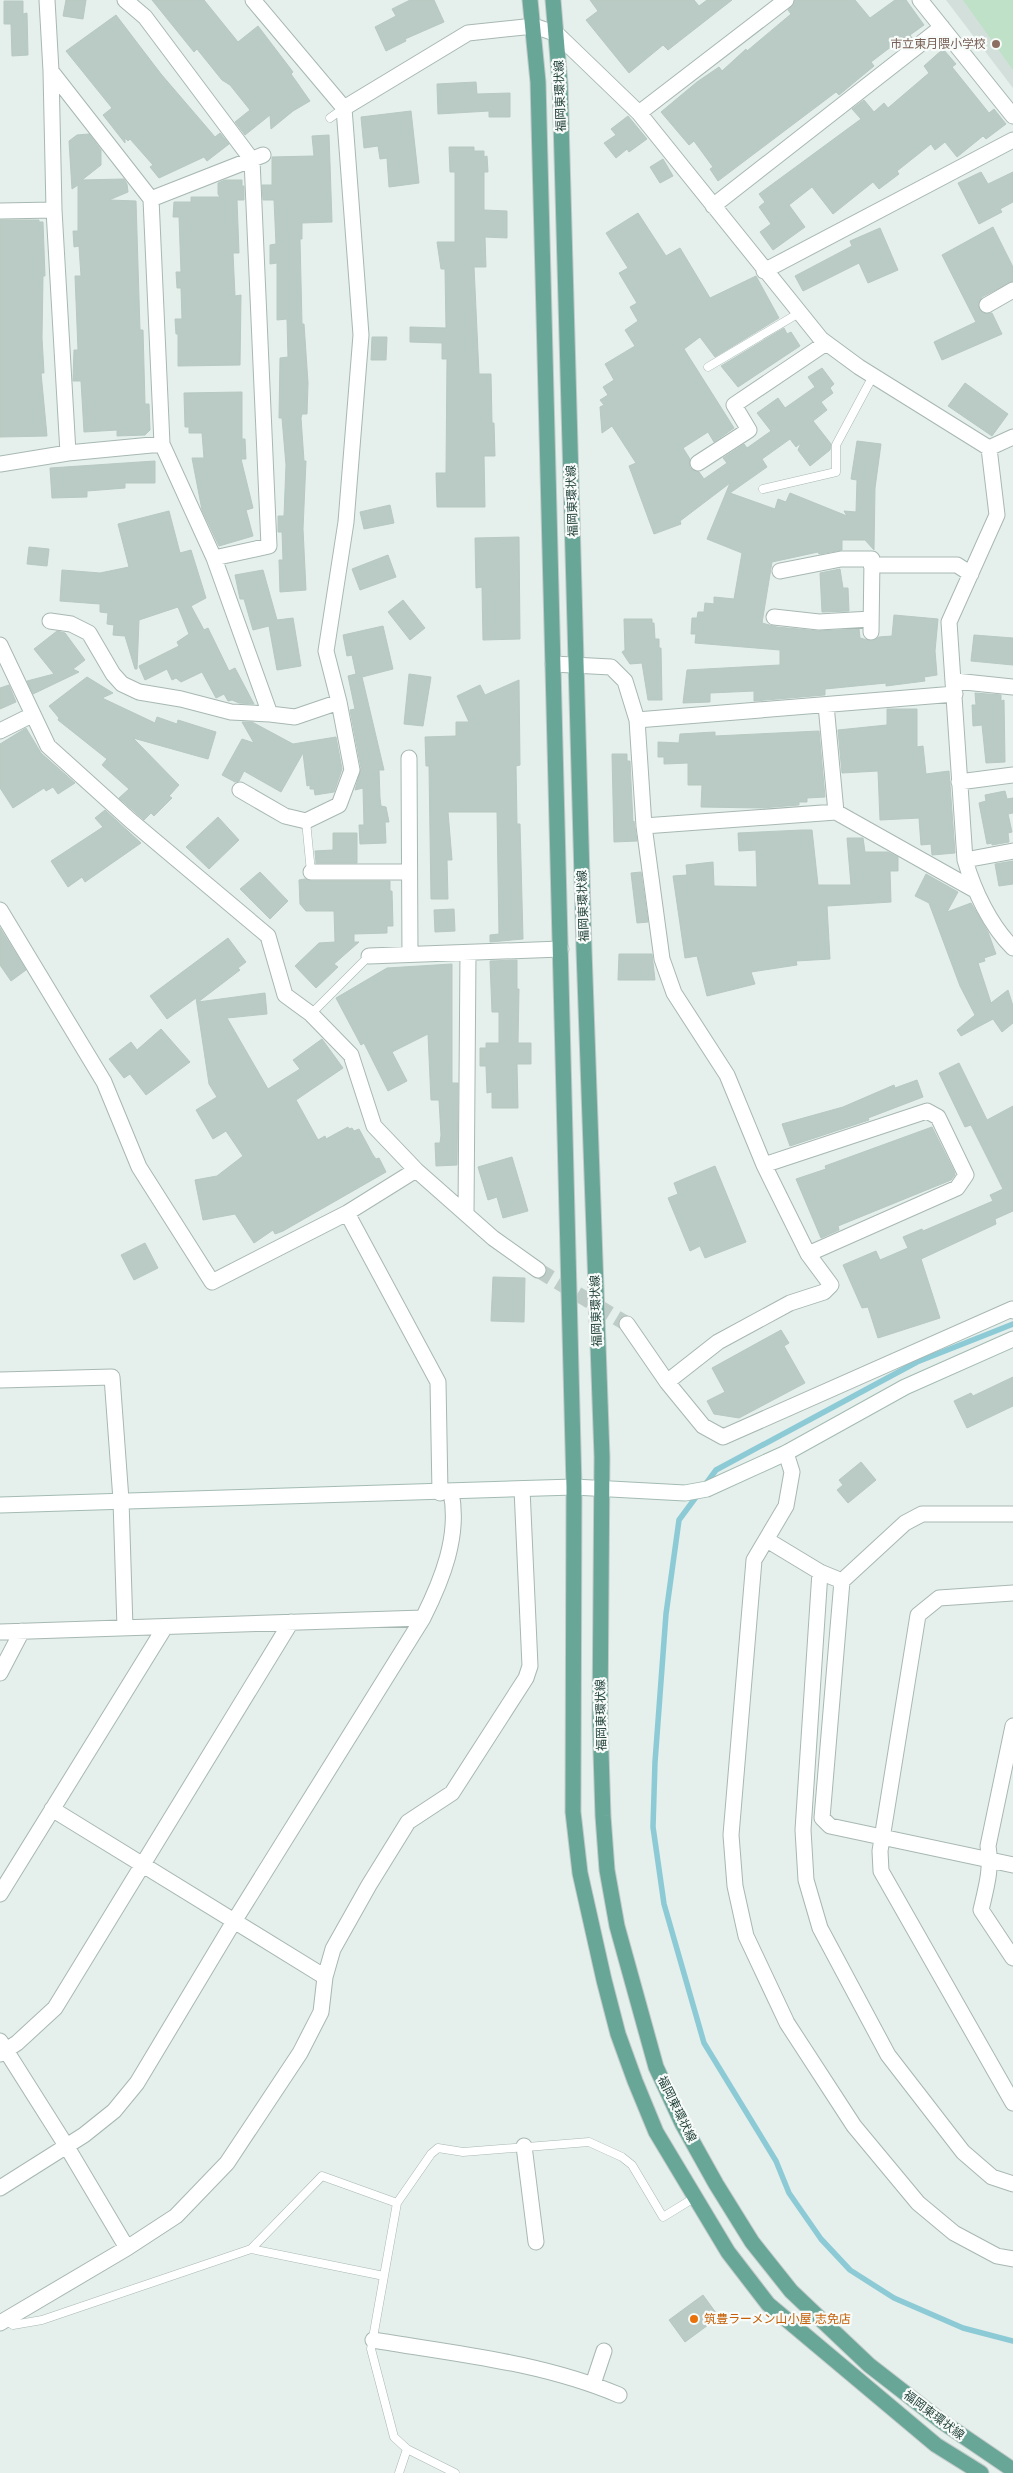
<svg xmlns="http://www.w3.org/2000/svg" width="1013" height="2473" viewBox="0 0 1013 2473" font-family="Helvetica,'Noto Sans JP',sans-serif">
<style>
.built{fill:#d3dfda}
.green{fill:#bee1c7}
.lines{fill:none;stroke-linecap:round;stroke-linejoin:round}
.stream{stroke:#8ccad6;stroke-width:5.5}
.building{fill:#bacac4;stroke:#b7c9c2}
.street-tunnel{stroke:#beccc8;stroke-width:15;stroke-dasharray:15 8;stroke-linecap:butt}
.lane-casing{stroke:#a7b8b2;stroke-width:9}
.street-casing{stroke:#a7b8b2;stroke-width:17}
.secondary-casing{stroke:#a3bbb3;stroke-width:17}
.primary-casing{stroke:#c1cac8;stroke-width:17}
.lane{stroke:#fff;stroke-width:8}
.street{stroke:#fff;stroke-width:15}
.secondary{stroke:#fff;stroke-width:15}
.primary{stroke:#68a697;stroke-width:15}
.education-dot{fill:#8d6e63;stroke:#f7fbf9;stroke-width:2}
.food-dot{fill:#e8710a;stroke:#f7fbf9;stroke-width:2}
.labels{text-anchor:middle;stroke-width:4.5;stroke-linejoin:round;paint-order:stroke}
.education-label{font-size:12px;fill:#785e54;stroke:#f7fbf9;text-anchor:end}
.street-label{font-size:12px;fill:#23423a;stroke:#f7fbf9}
.food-label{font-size:12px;fill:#c56008;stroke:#f7fbf9;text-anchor:start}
</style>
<rect width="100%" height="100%" fill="#e5efeb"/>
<!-- built -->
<path class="built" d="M946 0H1013V88Z"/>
<!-- green -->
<path class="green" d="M963 0H1013V70Z"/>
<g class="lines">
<!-- stream -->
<path class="stream" d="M705 1485 716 1470 917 1362 1013 1324
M699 1493 679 1520 666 1614 655 1762 653 1827 664 1904 704 2043 776 2161 789 2193 821 2239 850 2270 894 2298 963 2328 1013 2341"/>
</g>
<!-- building -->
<path class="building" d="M66 0H86L83 19 63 16Z
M152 0H204L238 42 258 26 293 72 291 74 310 101 293 111 271 129 270 115 245 135 235 122 250 110 230 85 222 80 197 49 194 52Z
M410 0H434L444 22 405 39 406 41 386 51 375 27 396 16 392 9Z
M590 0H694L699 6 707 0H732L668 50 663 45 629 73 586 20 598 11Z
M795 0H855L870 18 895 0H906L924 25 910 35 912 38 899 47 896 43 871 62 874 66 839 95 836 92 718 181 710 169 713 167 694 141 689 145 661 112 697 82 719 67 722 71 746 49 747 51 791 14 788 10Z
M4 1H23V14L27 13 28 55 12 56 11 24H4Z
M116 15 161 74 215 137 220 133 229 144 207 161 204 157 159 178 150 167 153 165 130 139 128 141 125 138V143L103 115 112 108 66 51Z
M943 49 956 64 952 67 989 113 994 109 1006 124 986 139 983 136 957 157 945 142 935 150 931 144 897 171 899 174 879 189 873 182 833 214 812 187 789 205 805 227 773 250 760 232 771 224 759 207 765 202 759 194 861 119 852 109 864 100 874 112 884 103 888 108 929 73 924 66Z
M476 82 477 94 510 93V117H489V111L438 114 437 84Z
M411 111 419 183 389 187 387 158 380 159 378 146 364 148 361 117Z
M628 116 647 139 629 152 627 149 616 158 604 143 616 135 611 129Z
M89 134 101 150V165L82 180 124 179 127 184 128 192 109 200 136 201 140 330H143L145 404H149L150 430 145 435 117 436V430L84 432 81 381H73L74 350H78L75 276H81L79 246 74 247 73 231H78V185L72 189 69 141 77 135Z
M329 135 332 222 302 223V239H300L302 324H304L308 383 307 414H302L301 418 304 461H306L303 529 306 590 280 592 279 560H283L282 532H278V516H284L286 465 282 418H279L280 358 288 357 287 319 277 320V263L270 264V245L276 244 274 200H263L262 185H272V157L314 156 312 136Z
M449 147H474V151H484V157L487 156 488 172H484V210L507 211V238L485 237 486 267H474L479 374H491L492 423H494L495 456H484L485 507H437L436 473H446L447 359H442V343L410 342V327L446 328 445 269H441L437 242H455V172H450Z
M663 159 673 176 660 183 650 167Z
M981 172 988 184 1013 172V202L1000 209 1002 212 979 224 958 183Z
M225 180H242V186H244V200H237L239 253H233L235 296 241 295 240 365 178 366V334H176L175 319H182L181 288H177L176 272H181L179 217H173L174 202H191V197H220L218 194V183Z
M638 213 666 256 680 248 710 298 756 276 779 318 715 357 700 337 684 349 734 428 714 442 708 432 683 448 690 459V468L699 472 704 479 727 463 723 458 744 444 747 448 771 431 757 413 778 398 785 408 815 387 808 377 822 368 834 384 830 388 833 393 821 402 827 410 813 421 831 444 830 450 810 466 798 450 801 443 796 447 790 439 762 459 767 467 730 493 775 509 778 499 786 502 790 493 847 516 844 511 856 512 857 480 851 479 857 441 881 444 875 488 874 550 865 540H842V550L819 554 818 552 772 562 762 623 777 627 818 631 859 629 860 638 871 641 879 637 892 636 894 615 938 619 935 651 937 675 924 677 925 681 886 686V683L825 689V695L754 701V691L710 693V702L683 703 687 670 780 665V650L695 643 696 634H691L692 618H697L698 612H704L705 603 714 604V597L734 599 742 553 707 539 730 483 680 521 681 524 654 534 629 466 636 463 612 426 602 433 600 407 604 405 600 400 608 395 603 387 614 380 605 364 635 346 625 330 638 321 630 307 637 303 619 273 628 268 606 233Z
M0 220H39V222H43L45 276H43L42 338 44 373H41L47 436 0 437Z
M993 227 1013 267V281L982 297 978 305 983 313H992L1002 334 942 360 934 342 976 322 942 255Z
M880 228 898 270 868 283 859 263 803 291 795 276 852 246 850 241Z
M784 328 787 334 791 332 800 346 738 387 721 366Z
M372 337H387L386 360H371Z
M965 383 1008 414 992 436 948 406Z
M242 392V439H245L246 459H241L253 508 246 510 253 536 219 546 202 510 192 458H204L202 433H189V427H185L184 393Z
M155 461V483H125V488L87 491V497L52 498 50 468Z
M390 505 394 523 364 529 360 512Z
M169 511 180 553 191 550 206 598 191 606 204 630 208 628 229 671 235 668 254 704 239 703 232 700 228 701 224 694 216 698 202 672 181 682 176 678 172 680 167 669 145 680 139 666 179 646 177 642 189 634 178 607 139 620 137 669H135L125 636 113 635 114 625 107 624 108 613 100 612V604L60 601 62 570 100 573 129 567 118 524Z
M519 537 520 639 483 640 482 587 476 588 475 538Z
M29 547 49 549 47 566 27 564Z
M388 555 396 577 360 590 352 569Z
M840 569 843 588H848L849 611 822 612 820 573Z
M263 570 277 620 293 618 301 666 277 670 269 626 253 630 244 599H240L235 575Z
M403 600 425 628 410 640 388 612Z
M624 619H652V623H654L655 639H659V648H661L662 700H648L642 663 630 664 622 652 625 650Z
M383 626 393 669 362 677 384 770H379L380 798 381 806 386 807 389 822H385L386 843 360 844 359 825H364L363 788 355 790 361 768 350 710 355 709 348 676 356 674 352 655 347 656 343 635Z
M57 631 65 633 85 660 73 669 79 672 33 694 27 681 54 674 34 649Z
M974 635 1013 638V665L971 661Z
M409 674 431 677 423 726 404 724Z
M87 677 113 693 102 698 155 723 157 717 177 724 178 720 216 732 208 759 133 738 179 785 169 796 172 798 154 816 151 813 144 820 119 798 129 789 102 765 107 759 58 720 59 718 49 706Z
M519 680 520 765 516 766 517 824H520L523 939 490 942V935L499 934 497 812H448L452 860H447L448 899H431L429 766H426L425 737 456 736V722H469L457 696 480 685 485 695Z
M9 685 16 702 0 709V688Z
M975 693 1001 695V701L1004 700 1005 762 986 763 982 725 973 726 972 705H976Z
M887 709H917V747L923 746 926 774 949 771 955 853 932 855 931 844 921 845 919 818 880 820 878 771 842 773 838 730 887 725Z
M242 722H252L293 744 336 737 342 769 334 792 315 795 314 789H310V785L307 786 303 753 281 792 244 771 239 781 235 782 222 775 242 739 254 743Z
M26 728 41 753 75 783 58 794 53 787 46 791 44 788 13 808 0 788V744Z
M819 731 825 797 807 798V802H799V805L762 808 701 807 702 785H688V763L664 764V757H658V742L679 743 680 734 715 732V736Z
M612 754H627V761H630L633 822 634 821 637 841 614 842Z
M1005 791 1007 799 1013 798V813L1008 814 1012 832 1008 833 1009 842 992 845V843L987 844 979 803 986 801 985 795Z
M105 810 141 843 85 882 82 877 68 887 51 861 103 827 95 818Z
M218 817 239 840 209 869 186 847Z
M802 830H812L818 885H851L847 838H863L865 852H888L898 857V871H890L891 902 827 906 830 959 796 961 797 965 751 972 755 984 707 996 697 956 685 958 673 876 687 875 686 865 713 862 714 886 757 887 756 850 739 851 738 833Z
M333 833H357V863H316L315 851 333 850Z
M1013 861V884L999 886 995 864Z
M260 872 288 901 270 919 240 889Z
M641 872 648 922 637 923 631 873Z
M926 874 958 892 947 912 971 903 988 932 996 954 984 958 985 961 978 963 991 1003 1008 990 1013 1006V1023L1002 1032 993 1019 961 1036 957 1030 975 1015 960 986 929 903 915 896Z
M305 879 311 881H390V891H392L393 926H387V933L354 934V942H359L334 964 338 967 316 988 295 966 319 943 335 942 334 911H306L300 904 299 880Z
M454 909 455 931 435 932 434 910Z
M0 928 26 970 11 981 0 965Z
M228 938 246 962 238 968 240 970 198 1002 265 993 267 1014 227 1018 268 1089 300 1069 293 1060 322 1039 343 1068 296 1100 318 1140 325 1136 326 1139 348 1127 349 1129 352 1128 354 1131 359 1129 373 1155 376 1159 379 1158 386 1172 283 1231 275 1234 273 1230 254 1243 235 1214 203 1220 195 1180 217 1176 243 1156 226 1131 213 1139 196 1110 217 1097 209 1084 196 998 167 1019 150 996Z
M619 954H652L655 980H618Z
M517 960V989H519L518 1043H531V1064H517L518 1108H492V1092L487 1093 486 1066H480V1048H486V1043H499V1012H492L490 961Z
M452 964V1083H458L457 1165 436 1166 435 1143H440L441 1135 439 1100H431L428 1034 392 1052 407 1081 388 1091 364 1043 361 1045 336 998 387 968Z
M161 1029 190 1062 146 1095 130 1074 124 1078 109 1059 131 1042 137 1050Z
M959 1063 987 1120 1013 1106V1211L995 1219 996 1224 921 1259 940 1318 878 1338 868 1307 862 1308 843 1265 876 1251 880 1260 908 1248 903 1237 922 1229 923 1231 993 1201 990 1195 1003 1189 971 1125 965 1127 939 1073Z
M917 1080 923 1097 868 1118 869 1120 790 1146 782 1124 843 1107 894 1085 895 1088Z
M932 1127 954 1171 955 1175 951 1180 838 1226 839 1230 821 1238 796 1179 826 1169 825 1166Z
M512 1157 528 1211 503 1218 497 1197 488 1200 478 1167Z
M715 1166 746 1242 705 1258 700 1246 690 1251 668 1198 678 1194 674 1183Z
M145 1243 158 1268 134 1280 121 1255Z
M493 1277 525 1278 524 1322 491 1321Z
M781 1330 789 1343 784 1346 805 1383 739 1418 714 1414 707 1401 725 1392 712 1368Z
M1013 1377V1406L967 1428 954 1401 971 1393 973 1396Z
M861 1462 876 1480 848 1503 837 1490 843 1485 839 1480Z
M703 2295 719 2317 685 2342 669 2320Z"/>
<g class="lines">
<!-- street-tunnel -->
<path class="street-tunnel" d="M538 1270 627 1324"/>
<defs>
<path id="lane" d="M330 118 344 108
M708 367 799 313
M763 489 836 472V445L873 376
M306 821 311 872
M311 1014 369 956
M251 2249 384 2276
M5 2320 13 2325 42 2320 251 2249 322 2176 397 2203
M399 2473 407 2449
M455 2473 407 2449 394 2437 371 2349 397 2203 431 2154 438 2148 463 2152 589 2142 622 2157 632 2165 663 2217 694 2198"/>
<path id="street" d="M47 0 51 71 54 210 68 453
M125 0 145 17 252 160 269 546 214 558
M920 0 1013 116
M51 71 151 199 162 444 214 558 270 714 295 717 339 702
M344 108 468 33 534 26 557 34 639 113 821 339 859 367 989 448
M639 113 786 0
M151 199 263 155
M713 206 942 27
M0 211 54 210
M764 271 1013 140
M987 305 1013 290
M989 448 997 515 949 622 965 860C974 891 990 925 1013 948
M989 448 1013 437
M698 463 749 430 734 405 826 343
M0 464 68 453 162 444
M871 565H957L971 574
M780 571 841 559H872L871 632
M774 617 819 622 871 619
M50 621 71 624 89 633 113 674 122 684 139 692 181 699 231 712 270 714
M0 645 48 746 130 820 268 936 285 995 311 1014 351 1055 374 1126 416 1170 493 1238 538 1270
M553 664 611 667 625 681 637 720 644 826 662 959 674 993 727 1075 764 1165 808 1254 831 1285 824 1292 790 1303 718 1342 667 1382
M955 681 1013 687
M826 705 836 812
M637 720 955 694
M0 731 32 715
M409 758 410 954
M959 782 1013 775
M240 790 285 816 306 821 339 805 352 770 339 702 326 651 346 522 361 335 344 108 253 0
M644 826 836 812 973 889
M965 860 1013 851
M311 872H409
M0 910 104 1082 139 1167 212 1282 347 1213 416 1170
M369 956 561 949
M764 1165 927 1111 938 1117 966 1175 957 1188 808 1254
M347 1213 438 1382 440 1493
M466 1213 468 953
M627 1324 667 1382 703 1426 723 1437 1012 1309 1013 1311
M0 1380 112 1377 121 1500 125 1628
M786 1453 792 1472 786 1506 754 1560 731 1835 735 1886 746 1936 787 2023 854 2126 918 2203 954 2233 997 2256 1013 2259
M1013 1514H922L905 1523 842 1581 822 1818 830 1826 1013 1865
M767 1540 820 1572 842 1581
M820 1572 803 1830 806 1880 820 1928 888 2055 963 2152 992 2177 1013 2184
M1013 1593 939 1598 918 1615 880 1851 881 1871 1013 2103
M0 1632 423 1618
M0 1673 22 1631
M1013 1726 988 1846C992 1869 986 1888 981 1910L1013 1958
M52 1809 325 1977
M0 1894 165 1627
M0 2041 67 2147 127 2248
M0 2054 17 2043 55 2008 291 1622
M524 2146 536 2242
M0 2188 84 2135 114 2111 137 2083 233 1923 423 1618C442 1580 460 1536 451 1492
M0 2323 127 2248 176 2216 227 2163 300 2053 321 2012 325 1977 333 1949 369 1885 408 1822 452 1793 526 1678 530 1666 522 1489
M373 2340C456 2354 541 2362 619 2395
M593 2384 604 2351"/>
<path id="secondary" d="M0 1505 574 1487 685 1493 707 1489 786 1453 905 1387 1013 1339"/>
<path id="primary" d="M530 0 538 82 574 1487 573 1812 580 1873 604 1980 618 2034 635 2081 656 2132 728 2252 768 2304 936 2445 981 2473
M553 0 560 84 584 950 602 1457 600 1720 603 1816 607 1870 617 1926 656 2067 682 2123 716 2184 752 2242 791 2291 869 2365 941 2421 1013 2470"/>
</defs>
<!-- lane casing -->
<use href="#lane" class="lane-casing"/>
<!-- street casing -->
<use href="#street" class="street-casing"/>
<!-- secondary casing -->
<use href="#secondary" class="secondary-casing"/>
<!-- primary casing -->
<use href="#primary" class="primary-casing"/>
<!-- lane -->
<use href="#lane" class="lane"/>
<!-- street -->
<use href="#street" class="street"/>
<!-- secondary -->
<use href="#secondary" class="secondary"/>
<!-- primary -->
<use href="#primary" class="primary"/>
</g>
<!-- markers -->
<circle class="education-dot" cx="996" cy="44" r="5"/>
<circle class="food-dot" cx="694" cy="2319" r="5"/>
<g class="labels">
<!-- education labels -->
<g class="education-label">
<text x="986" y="48">市立東月隈小学校</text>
</g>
<!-- street labels -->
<g class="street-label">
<text transform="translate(560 96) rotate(-92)" y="4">福岡東環状線</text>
<text transform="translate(572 501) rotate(-92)" y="4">福岡東環状線</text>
<text transform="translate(583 906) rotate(-92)" y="4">福岡東環状線</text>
<text transform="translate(596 1311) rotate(-92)" y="4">福岡東環状線</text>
<text transform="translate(601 1715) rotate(-91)" y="4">福岡東環状線</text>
<text transform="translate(677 2109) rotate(64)" y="4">福岡東環状線</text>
<text transform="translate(934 2415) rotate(37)" y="4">福岡東環状線</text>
</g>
<!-- food labels -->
<g class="food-label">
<text x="704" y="2323">筑豊ラーメン山小屋 志免店</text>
</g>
</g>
</svg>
